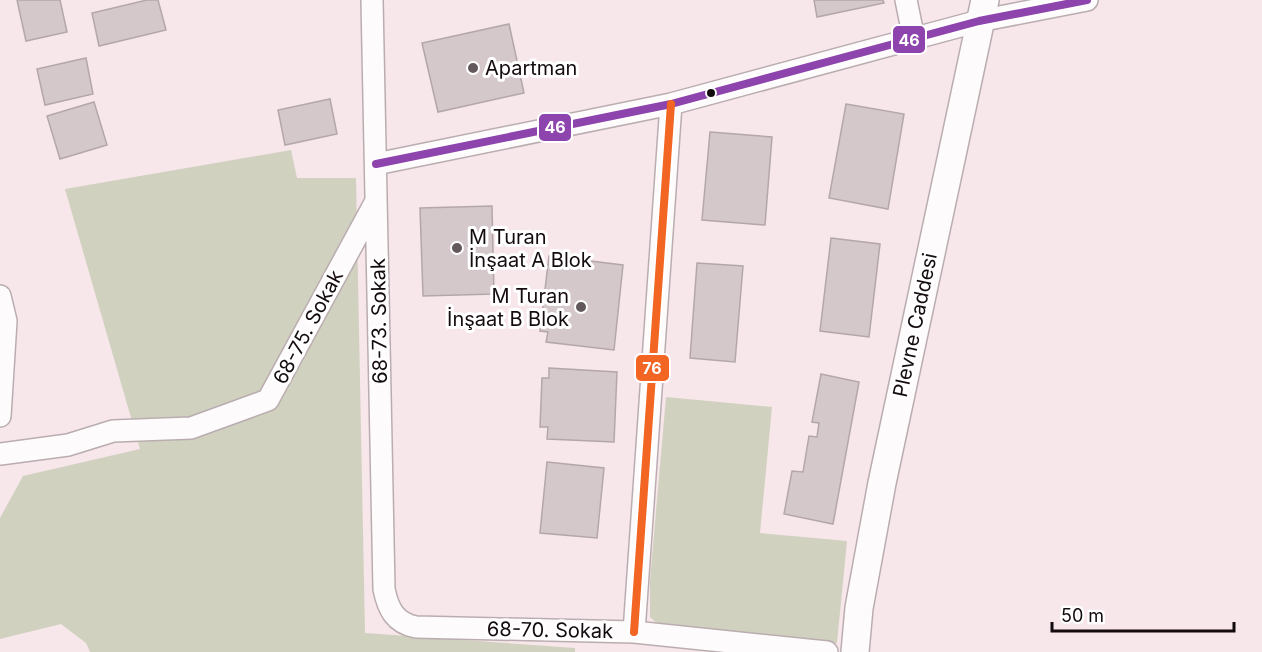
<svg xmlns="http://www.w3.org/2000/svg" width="1262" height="652" viewBox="0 0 1262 652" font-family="Inter,sans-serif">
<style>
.green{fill:#d1d1c0}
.building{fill:#d4c8cb;stroke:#b4a7aa;stroke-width:1.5}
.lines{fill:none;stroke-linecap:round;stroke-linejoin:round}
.minor-casing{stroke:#baadb0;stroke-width:24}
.tertiary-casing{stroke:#baadb0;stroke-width:30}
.minor{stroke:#fefbfc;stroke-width:21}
.tertiary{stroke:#fefbfc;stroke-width:27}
.bus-1-casing{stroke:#fff;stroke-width:12}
.bus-2-casing{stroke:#fff;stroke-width:12}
.bus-1{stroke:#8e44ad;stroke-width:8}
.bus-2{stroke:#f26522;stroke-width:8}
.poi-dot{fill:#63585b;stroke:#fff;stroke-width:2}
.bus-dot{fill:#140b0e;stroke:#fff;stroke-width:2}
.labels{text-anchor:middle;stroke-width:6;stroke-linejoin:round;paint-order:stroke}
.poi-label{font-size:20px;fill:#140b0e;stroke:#fff;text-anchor:start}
.street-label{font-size:20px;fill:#140b0e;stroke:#fff}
.line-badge{stroke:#fff;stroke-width:2}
.badge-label{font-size:16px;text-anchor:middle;font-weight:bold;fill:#fff}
</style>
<rect width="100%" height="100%" fill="#f7e6ea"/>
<!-- green -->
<path class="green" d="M291 150 297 178H356L365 633 575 648V652H90L86 643 61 624 0 639V518L23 476 140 449 65 189Z
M666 397 772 407 760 533 847 541 837 643 661 627 650 617V580Z"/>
<!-- building -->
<path class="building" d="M17 0H60L67 32 26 41Z
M147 0H158L166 30 99 46 92 13Z
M814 0H883L884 3 817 17Z
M509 24 524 93 438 112 422 43Z
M86 58 93 94 45 105 37 69Z
M330 99 337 134 285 145 278 110Z
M94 102 107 145 60 159 47 116Z
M846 104 904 114 888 209 829 198Z
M710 132 772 137 765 225 702 220Z
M492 206 494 294 423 296 420 208Z
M831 238 880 244 869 337 820 331Z
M549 256 623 265 614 350 546 342 548 332 540 331Z
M697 263 743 266 735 362 690 358Z
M549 368 617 372 614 442 547 439 548 427H540L542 378H549Z
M821 374 859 382 833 524 784 514 792 471 803 472 809 436 817 437 819 423 812 422Z
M547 462 604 468 597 538 540 533Z"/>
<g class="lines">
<defs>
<path id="minor" d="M372 0 384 589C388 609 395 623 416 627L634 632 827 652
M906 0 914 39
M376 164 671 104 979 21 1087 0
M0 296 6 321 0 416
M0 454 68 445 113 431 191 428 268 400 376 201
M634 632 671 104"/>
<path id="tertiary" d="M855 652 859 608 882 483 985 0"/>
</defs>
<!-- minor casing -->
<use href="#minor" class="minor-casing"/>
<!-- tertiary casing -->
<use href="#tertiary" class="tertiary-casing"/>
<!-- minor -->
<use href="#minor" class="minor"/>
<!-- tertiary -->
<use href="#tertiary" class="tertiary"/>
<defs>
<path id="bus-1" d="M376 164 671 104 979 21 1087 0"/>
<path id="bus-2" d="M634 632 671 104"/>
</defs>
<!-- bus-1 casing -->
<use href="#bus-1" class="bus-1-casing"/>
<!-- bus-2 casing -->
<use href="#bus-2" class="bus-2-casing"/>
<!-- bus-1 -->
<use href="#bus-1" class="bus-1"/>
<!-- bus-2 -->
<use href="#bus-2" class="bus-2"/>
</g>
<!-- markers -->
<g class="poi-dot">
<circle cx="473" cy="68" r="6"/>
<circle cx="457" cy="248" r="6"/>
<circle cx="581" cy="307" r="6"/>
</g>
<circle class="bus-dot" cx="711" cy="93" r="5"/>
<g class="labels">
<!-- poi labels -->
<g class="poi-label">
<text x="485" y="75">Apartman</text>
<text x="469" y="244">M Turan<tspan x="469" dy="23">İnşaat A Blok</tspan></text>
<text x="569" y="303" text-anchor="end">M Turan<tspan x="569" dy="23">İnşaat B Blok</tspan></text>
</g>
<!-- street labels -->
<g class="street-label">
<text transform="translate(379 321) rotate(-91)" y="7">68-73. Sokak</text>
<text transform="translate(915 325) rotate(-78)" y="7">Plevne Caddesi</text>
<text transform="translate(308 327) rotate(-62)" y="7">68-75. Sokak</text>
<text transform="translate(550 630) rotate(1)" y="7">68-70. Sokak</text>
</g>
</g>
<g class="line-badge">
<rect x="892" y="25" width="34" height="29" rx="6" fill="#8e44ad"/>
<rect x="538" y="113" width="34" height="29" rx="6" fill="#8e44ad"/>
<rect x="635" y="354" width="35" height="28" rx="6" fill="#f26522"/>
</g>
<g class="badge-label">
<text x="909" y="46">46</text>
<text x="555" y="133">46</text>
<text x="652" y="374">76</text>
</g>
<!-- scale -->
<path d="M1052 622v9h182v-9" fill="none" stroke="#140b0e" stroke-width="3"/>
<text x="1061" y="622" font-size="18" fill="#140b0e" stroke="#ffffff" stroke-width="4.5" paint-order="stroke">50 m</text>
</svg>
